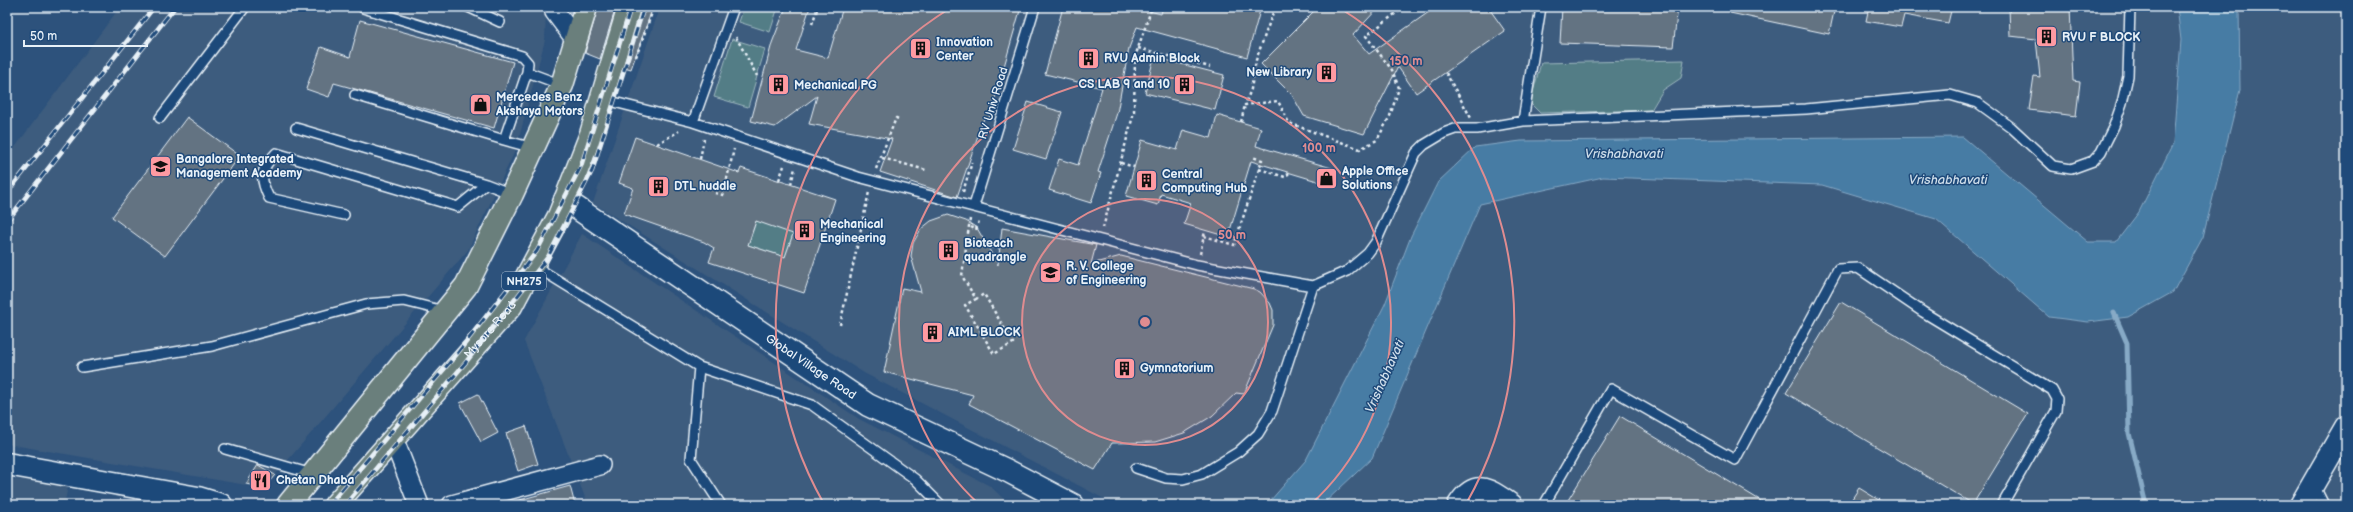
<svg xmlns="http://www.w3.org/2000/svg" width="2353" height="512" viewBox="0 0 2353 512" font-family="'Balsamiq Sans',sans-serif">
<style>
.built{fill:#3d5c7e}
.green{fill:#527d86;stroke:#9db7bf}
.water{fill:#477ba4;stroke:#87aac6}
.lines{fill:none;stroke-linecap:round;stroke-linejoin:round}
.stream{stroke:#87aac6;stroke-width:5}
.building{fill:#637382;stroke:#e8f1f8;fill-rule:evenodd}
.service-casing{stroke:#e8f1f8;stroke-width:12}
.minor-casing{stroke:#e8f1f8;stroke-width:22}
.tertiary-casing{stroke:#e8f1f8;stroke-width:25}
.trunk-casing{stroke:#e8f1f8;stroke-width:25}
.path{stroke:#e8f1f8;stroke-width:2.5;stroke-dasharray:3 3;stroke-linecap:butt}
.service{stroke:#1f4a7a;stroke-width:9}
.minor{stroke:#1f4a7a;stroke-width:19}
.tertiary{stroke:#1f4a7a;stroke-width:22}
.trunk{stroke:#6b7f7c;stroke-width:22}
.rail-casing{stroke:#e8f1f8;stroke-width:4.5}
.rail{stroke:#1f4a7a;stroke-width:3;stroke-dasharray:9;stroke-linecap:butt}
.ring{fill:none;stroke:#df8c90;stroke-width:2}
.labels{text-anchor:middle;stroke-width:3;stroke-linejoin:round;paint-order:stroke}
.shield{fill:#1f4a7a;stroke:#acbfd2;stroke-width:1}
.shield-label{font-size:11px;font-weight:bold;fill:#e8f1f8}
.poi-label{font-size:12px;font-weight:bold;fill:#e8f1f8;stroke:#1f4a7a;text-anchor:start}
.street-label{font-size:12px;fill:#e8f1f8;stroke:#1f4a7a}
.water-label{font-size:13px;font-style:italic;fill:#d0dfeb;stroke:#1f4a7a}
.centre{fill:#df8c90;stroke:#1f4a7a;stroke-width:2}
.ring-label{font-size:12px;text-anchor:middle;font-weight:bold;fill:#df8c90;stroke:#1f4a7a;stroke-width:3;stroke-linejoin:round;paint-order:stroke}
</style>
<rect width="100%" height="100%" fill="#2d527c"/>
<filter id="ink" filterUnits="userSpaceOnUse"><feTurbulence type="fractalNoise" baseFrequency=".025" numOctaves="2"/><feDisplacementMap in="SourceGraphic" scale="8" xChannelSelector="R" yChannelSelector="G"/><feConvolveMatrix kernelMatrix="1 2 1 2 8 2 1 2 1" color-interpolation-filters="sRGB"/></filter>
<g filter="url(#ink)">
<!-- built -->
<path class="built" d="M120 7H546L545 40 516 149 468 250 264 488 7 444V158Z
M660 7H2177L2181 40 2173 144 2139 212 2116 242H2088L1963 137 1475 147 1438 182 1411 236 1385 304 1306 460 1270 501 1263 505H1116L864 373 593 203Z
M2239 7H2346V505H1323L1372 458 1480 204 1603 177 1822 185 1936 219 2049 317 2088 322 2240 90Z
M582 234 859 419 990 486 1010 505H588L524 341Z
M7 479 69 482 64 505H7Z"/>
<!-- green -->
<path class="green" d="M744 7H778L770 32 739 22Z
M732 39 765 49 748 107 714 97Z
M1684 60 1681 78 1663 90 1651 110 1540 113 1530 103 1541 63Z
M761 207 793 234 785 257 748 245Z"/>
<!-- water -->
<path class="water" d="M2177 7H2239L2240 90 2203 237 2173 292 2128 317 2088 322 2049 317 1936 219 1822 185 1603 177 1480 204 1372 458 1322 505H1263L1270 501 1306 460 1385 304 1411 236 1438 182 1475 147 1521 141 1963 137 2088 242H2116L2139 212 2173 144 2181 40Z"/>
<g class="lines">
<!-- stream -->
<path class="stream" d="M2114 313 2127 343 2129 433 2146 505"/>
</g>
<!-- building -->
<path class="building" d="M598 7H616L600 59 585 53Z
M641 7H653L631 69 624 67Z
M786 7H810L796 50 828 58 843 7H1021L989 119 984 118 957 197 880 172 892 139 809 124 817 96 775 127 751 121 772 43Z
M1063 7H1134L1161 14 1163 7H1261L1247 57 1137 27 1129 48 1117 113 1098 172 1101 173 1091 203 1049 190 1059 159 1078 165 1102 88 1045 74Z
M1318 7H1379L1353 35 1369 54 1436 7H1488L1505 31 1416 93 1398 67 1364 134 1304 116 1292 95 1261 64Z
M1562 7H1678L1673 47 1560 43Z
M1731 7H1835L1829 34 1730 13Z
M1869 7H1952L1948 23 1904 15 1901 27 1866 21Z
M2009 7H2070L2073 81 2080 82 2076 116 2029 110 2034 76 2040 77 2036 39 2010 36Z
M360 20 513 62 494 128 334 83 329 97 306 89 321 47 350 57Z
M1154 57 1224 75 1215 110 1145 93Z
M1028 102 1062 112 1046 159 1013 149Z
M1217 115 1261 128 1256 146 1332 168 1327 184 1251 161 1228 237 1184 224 1191 203 1161 194 1158 205 1126 196 1142 140 1177 150 1183 130 1211 138Z
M187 117 240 156 165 256 112 217Z
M635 137 739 173 741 168 835 199 804 293 709 262 714 248 704 242 624 214 633 188 619 183ZM756 221 793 234 785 257 748 245Z
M948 215 966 221 977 228 998 265 1002 228 1096 245 1091 264 1121 256 1254 289 1260 292 1270 303 1273 310V325L1244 394 1236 393 1212 416 1184 433 1155 442 1112 443 1095 470 969 404 973 395 884 372 902 288 921 292 911 256 913 243 921 229 931 221Z
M1841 302 2028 414 1973 504 1786 393Z
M478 394 498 433 481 442 460 403Z
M1620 416 1768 505H1565Z
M526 426 538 464 518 471 506 433Z
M258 465 275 475 264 488 246 484Z
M570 486 575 505H516V501Z
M1859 488 1887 505H1848Z"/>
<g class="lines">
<defs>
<path id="service" d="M468 7 500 22
M363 8 522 56 528 63 527 72
M355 95 504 140 527 72 562 85
M602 99 693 122 858 177 1197 265 1313 286 1347 271 1368 253 1376 242 1416 153 1424 145 1444 133 1455 129H1477L1523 121 1806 109 1950 95 1978 103 2011 127 2053 166 2071 169 2093 161 2101 152 2114 126 2122 103 2128 76 2130 7
M160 118 245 7
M1523 121 1541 7
M693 122 734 7
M296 128 486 184
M504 140 533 148
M974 206 1035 7
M344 215 269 198C259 177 260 170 276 153L458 207 486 184 512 194
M533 265 699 367 812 405 915 479 941 505
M82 367 212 346 366 304 404 301 444 311
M699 367 691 459 721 505
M225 449 312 474
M1136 468 1166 478 1183 479 1202 474 1238 452 1258 434 1272 411 1313 286
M2314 485 2324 505
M1544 505 1611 389 1735 460 1838 269 1858 268 1923 312 2052 390 2057 399 2056 411 2002 505"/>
<path id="minor" d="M557 7 555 12 576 40
M393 438 419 505
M452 505 600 465"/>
<g id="tertiary">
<path id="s1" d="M565 200 868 405 1008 471 1073 505"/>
<path d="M7 464 198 498 221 505"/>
<path d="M1459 505C1476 478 1490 491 1511 505"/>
<path d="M2301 505 2346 427"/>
</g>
<g id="trunk">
<path d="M288 505 466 286 512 194 562 85 586 7"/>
<path id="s2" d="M335 505 511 306 559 216 591 134 629 7"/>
</g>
</defs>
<!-- service casing -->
<use href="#service" class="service-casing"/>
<!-- minor casing -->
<use href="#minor" class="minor-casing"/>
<!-- tertiary casing -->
<use href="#tertiary" class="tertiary-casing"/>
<!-- trunk casing -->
<use href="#trunk" class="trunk-casing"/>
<!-- path -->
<path class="path" d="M1275 7 1256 60 1251 89 1245 105 1278 101 1289 123 1360 149 1377 140 1390 116 1399 88 1392 70 1366 36 1404 7
M812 24 818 7
M736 37 757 76
M1138 48 1180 59 1179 64
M636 57 654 7
M1180 59 1210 67
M1446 73 1471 118
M1241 122 1245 105
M657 144 679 131
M882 158 926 170
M700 159 704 139
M1121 163 1134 167
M876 169 896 118 899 119
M1259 169 1285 177 1289 173
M779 180 784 166
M791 184 795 168
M963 192 972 162
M715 193 723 195 734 149
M970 219 962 276 976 299 965 305 994 354 1013 343 984 294 976 299
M971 227 976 230 979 221
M1103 228 1134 112 1135 57 1152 7
M1204 236 1234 245 1262 160 1252 157
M968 243 999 248
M1200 254 1205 231
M840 325 869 192"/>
<!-- service -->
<use href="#service" class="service"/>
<!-- minor -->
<use href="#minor" class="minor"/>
<!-- tertiary -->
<use href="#tertiary" class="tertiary"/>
<!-- trunk -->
<use href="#trunk" class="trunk"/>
<defs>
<path id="rail" d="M7 193 154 7
M7 221 175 7
M329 505 456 355 537 251 581 166 631 7
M345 505 466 362 548 257 592 171 644 7"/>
</defs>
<!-- rail casing -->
<use href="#rail" class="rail-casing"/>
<!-- rail -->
<use href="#rail" class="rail"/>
</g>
</g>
<!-- distance rings -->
<circle cx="1145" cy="322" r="123" fill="#df8c90" fill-opacity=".12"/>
<g class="ring">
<circle cx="1145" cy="322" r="123"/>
<path d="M980 505A246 246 0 1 1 1310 505"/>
<path d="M824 504A369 369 0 0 1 952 7M1338 7A369 369 0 0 1 1466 504"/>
</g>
<!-- icons -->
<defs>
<symbol id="building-square" viewBox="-11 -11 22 22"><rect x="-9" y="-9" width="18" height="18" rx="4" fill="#ff9aa2" stroke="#1f4a7a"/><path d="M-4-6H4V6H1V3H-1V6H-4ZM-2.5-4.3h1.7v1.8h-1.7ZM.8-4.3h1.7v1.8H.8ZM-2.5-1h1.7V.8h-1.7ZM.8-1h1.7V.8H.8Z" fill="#111"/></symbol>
<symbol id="shop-square" viewBox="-11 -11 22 22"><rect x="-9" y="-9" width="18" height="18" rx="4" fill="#ff9aa2" stroke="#1f4a7a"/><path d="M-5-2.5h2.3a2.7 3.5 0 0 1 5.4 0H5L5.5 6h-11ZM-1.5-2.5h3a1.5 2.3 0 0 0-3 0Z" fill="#111"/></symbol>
<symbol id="university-square" viewBox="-11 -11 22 22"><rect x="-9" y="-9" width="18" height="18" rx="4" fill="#ff9aa2" stroke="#1f4a7a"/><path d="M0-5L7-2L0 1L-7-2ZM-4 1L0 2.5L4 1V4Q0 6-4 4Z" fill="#111"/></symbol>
<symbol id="restaurant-square" viewBox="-11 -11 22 22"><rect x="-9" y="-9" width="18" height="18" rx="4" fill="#ff9aa2" stroke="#1f4a7a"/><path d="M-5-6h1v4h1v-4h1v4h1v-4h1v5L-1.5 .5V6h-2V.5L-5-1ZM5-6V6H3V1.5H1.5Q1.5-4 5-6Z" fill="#111"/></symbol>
</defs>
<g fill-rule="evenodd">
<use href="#building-square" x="2034" y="24" width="25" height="25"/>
<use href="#building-square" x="908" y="36" width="25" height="25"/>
<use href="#building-square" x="1076" y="46" width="25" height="25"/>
<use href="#building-square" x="1314" y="60" width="25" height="25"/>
<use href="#building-square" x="1172" y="72" width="25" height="25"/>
<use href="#building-square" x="766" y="72" width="25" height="25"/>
<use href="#shop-square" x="468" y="92" width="25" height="25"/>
<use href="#university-square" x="148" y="154" width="25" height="25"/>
<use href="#shop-square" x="1314" y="166" width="25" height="25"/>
<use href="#building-square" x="1134" y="168" width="25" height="25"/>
<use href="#building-square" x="646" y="174" width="25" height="25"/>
<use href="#building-square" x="792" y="218" width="25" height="25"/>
<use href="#building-square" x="936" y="238" width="25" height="25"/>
<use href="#university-square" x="1038" y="260" width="25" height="25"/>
<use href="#building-square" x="920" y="320" width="25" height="25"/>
<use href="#building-square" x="1112" y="356" width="25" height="25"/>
<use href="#restaurant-square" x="248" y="468" width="25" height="25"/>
</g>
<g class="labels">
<!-- shield labels -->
<rect class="shield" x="502" y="272" width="44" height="18" rx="3"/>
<g class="shield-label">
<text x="524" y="285">NH275</text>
</g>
<!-- poi labels -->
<g class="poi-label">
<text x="2062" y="41">RVU F BLOCK</text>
<text x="936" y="46">Innovation<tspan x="936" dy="14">Center</tspan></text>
<text x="1104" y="62">RVU Admin Block</text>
<text x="1312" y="76" text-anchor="end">New Library</text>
<text x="1170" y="88" text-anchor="end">CS LAB 9 and 10</text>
<text x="794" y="89">Mechanical PG</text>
<text x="496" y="101">Mercedes Benz<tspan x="496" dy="14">Akshaya Motors</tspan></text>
<text x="176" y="163">Bangalore Integrated<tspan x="176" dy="14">Management Academy</tspan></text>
<text x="1342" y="175">Apple Office<tspan x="1342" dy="14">Solutions</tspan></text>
<text x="1162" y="178">Central<tspan x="1162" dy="14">Computing Hub</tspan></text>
<text x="674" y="190">DTL huddle</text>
<text x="820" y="228">Mechanical<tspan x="820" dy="14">Engineering</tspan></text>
<text x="964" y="247">Bioteach<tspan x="964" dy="14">quadrangle</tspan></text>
<text x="1066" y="270">R. V. College<tspan x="1066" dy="14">of Engineering</tspan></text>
<text x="948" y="336">AIML BLOCK</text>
<text x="1140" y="372">Gymnatorium</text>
<text x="276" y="484">Chetan Dhaba</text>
</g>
<!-- street labels -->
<g class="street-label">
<text transform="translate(993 103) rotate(-73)" y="4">RV Univ Road</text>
<text dy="4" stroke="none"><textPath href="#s2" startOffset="234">Mysore Road</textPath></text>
<text dy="4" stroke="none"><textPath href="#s1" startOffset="297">Global Village Road</textPath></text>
</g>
<!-- water labels -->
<g class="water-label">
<text x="1624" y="158">Vrishabhavati</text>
<text x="1948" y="184">Vrishabhavati</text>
<text transform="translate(1384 376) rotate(-66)" y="5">Vrishabhavati</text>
</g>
</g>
<circle cx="1145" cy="322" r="6" class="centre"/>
<g class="ring-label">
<text x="1406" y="65">150 m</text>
<text x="1319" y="152">100 m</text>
<text x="1232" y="239">50 m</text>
</g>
<!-- margin -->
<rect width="2353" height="512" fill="none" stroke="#1f4a7a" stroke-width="24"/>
<rect x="12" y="12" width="2329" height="488" fill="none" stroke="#e8f1f8" stroke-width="1.5" filter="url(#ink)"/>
<!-- scale -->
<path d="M24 40v6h123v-6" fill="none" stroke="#e8f1f8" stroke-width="2"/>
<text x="30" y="40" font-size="12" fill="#e8f1f8" stroke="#1f4a7a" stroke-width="3" paint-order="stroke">50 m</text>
</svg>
